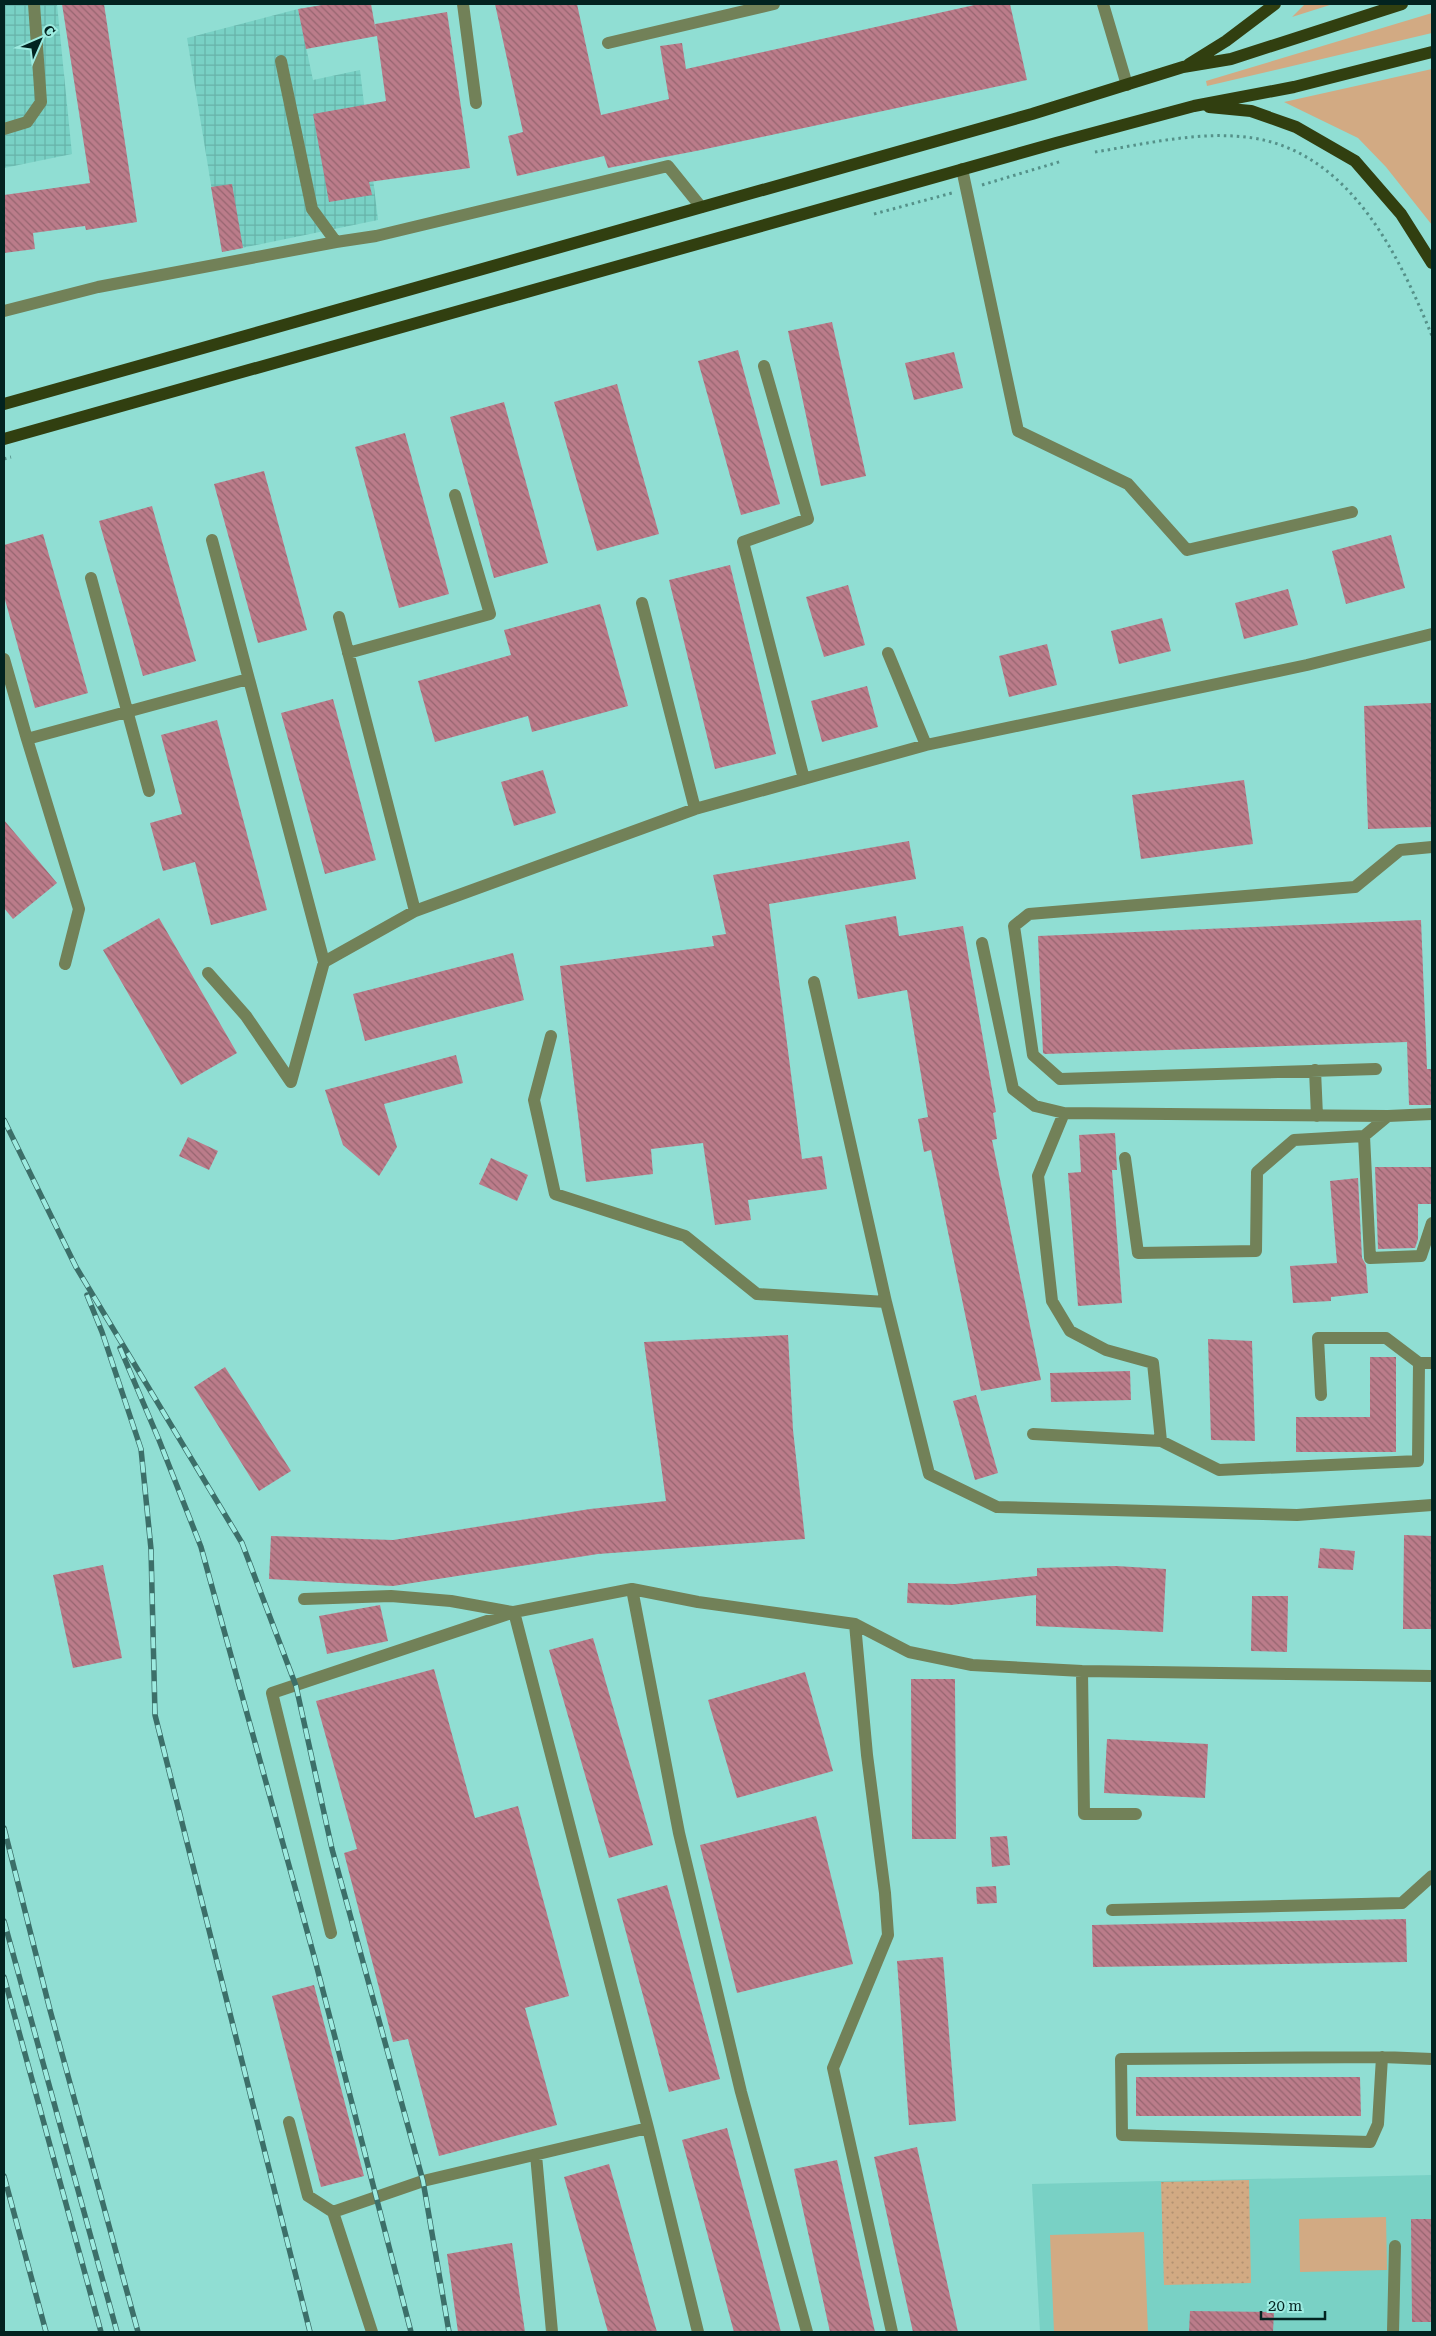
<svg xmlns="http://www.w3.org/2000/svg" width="1436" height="2336" viewBox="0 0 1436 2336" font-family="'Roboto Serif',serif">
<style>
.built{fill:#79d1c5}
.industrial{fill:url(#industrial-grid)}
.grass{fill:#d2aa83}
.park{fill:url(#park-dots)}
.building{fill:url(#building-back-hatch)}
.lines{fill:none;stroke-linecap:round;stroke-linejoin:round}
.path{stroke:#559189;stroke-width:3;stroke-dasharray:2.5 4;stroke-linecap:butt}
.minor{stroke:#728158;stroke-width:12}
.major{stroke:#313f10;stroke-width:12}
.rail-casing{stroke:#3c6f69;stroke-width:5.5}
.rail{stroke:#9debe0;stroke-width:4;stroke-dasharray:11;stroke-linecap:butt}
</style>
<defs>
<pattern id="industrial-grid" width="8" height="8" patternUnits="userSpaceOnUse" patternTransform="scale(1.25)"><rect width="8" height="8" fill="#79d1c5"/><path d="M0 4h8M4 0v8" fill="none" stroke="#67b3a9"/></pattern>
<pattern id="park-dots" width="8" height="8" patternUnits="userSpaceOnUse" patternTransform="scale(1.25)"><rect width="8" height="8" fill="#d2aa83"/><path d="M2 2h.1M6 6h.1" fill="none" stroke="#b39271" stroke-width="1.8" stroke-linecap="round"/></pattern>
<pattern id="building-back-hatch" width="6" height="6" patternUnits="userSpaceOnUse" patternTransform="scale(1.25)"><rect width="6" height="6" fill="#bb7c8a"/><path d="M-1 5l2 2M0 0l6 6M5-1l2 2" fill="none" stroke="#966570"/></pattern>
</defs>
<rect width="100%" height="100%" fill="#90ded3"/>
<!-- built -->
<path class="built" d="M1432 2175V2332H1040L1032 2184Z"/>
<!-- industrial -->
<path class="industrial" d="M4 4H57L72 154 4 168Z
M298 9 313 80 360 70 378 220 222 252 187 38Z"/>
<!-- grass -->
<path class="grass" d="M1305 4H1333L1292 17Z
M1432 13V33L1207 86 1206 81Z
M1432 69V225L1386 167 1358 138 1284 102Z
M1386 2217 1387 2270 1300 2272 1299 2219Z
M1144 2232 1148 2332H1054L1050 2235Z"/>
<!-- park -->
<path class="park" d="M1249 2180 1251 2283 1164 2285 1161 2182Z"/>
<!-- building -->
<path class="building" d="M62 4H104L137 222 86 230 85 226 33 233 35 249 4 253V195L90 183Z
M328 4H371L376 32 375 24 447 12 470 168 369 182 372 195 329 202 313 114 386 101 377 36 306 49 298 9Z
M495 4H577L601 115 669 99 660 46 682 43 686 69 979 4H1010L1027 80 701 150 608 168 604 156 517 176 508 136 523 132Z
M232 184 243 248 222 252 211 187Z
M832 322 866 476 821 486 788 331Z
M738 350 780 504 741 515 698 361Z
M954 352 963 388 914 400 905 363Z
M617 384 659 534 597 551 554 402Z
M504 402 548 563 494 578 450 417Z
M405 433 449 594 399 608 355 447Z
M264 471 307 630 258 643 214 484Z
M152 506 196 661 143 676 99 521Z
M43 534 88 693 35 708 4 596V545Z
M1391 535 1405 588 1346 604 1332 551Z
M730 565 776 754 715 769 669 580Z
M848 585 865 645 824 657 806 597Z
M1288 589 1298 625 1244 639 1235 603Z
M600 604 628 706 532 732 528 716 435 742 418 681 511 655 504 630Z
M1162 618 1171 651 1119 664 1111 631Z
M1047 644 1057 685 1009 697 999 656Z
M867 686 878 727 822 742 811 701Z
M333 699 376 860 325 874 281 713Z
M1432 703V827L1368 829 1364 706Z
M217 720 267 910 211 925 195 862 163 871 150 823 182 814 161 735Z
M543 770 556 813 514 826 501 782Z
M1244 780 1253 844 1141 859 1132 795Z
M4 820 57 883 13 919 4 908Z
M909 841 916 879 769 904 802 1159 822 1156 827 1189 748 1200 751 1220 715 1225 703 1143 651 1149 653 1174 586 1182 560 966 714 946 712 936 726 934 713 875Z
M896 916 899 936 963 926 996 1112 993 1113 997 1139 992 1140 1041 1380 981 1391 931 1150 924 1152 918 1119 928 1117 907 990 858 999 845 925Z
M159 918 237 1053 181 1085 103 950Z
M1421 920 1427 1069H1432V1105H1409L1407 1042 1045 1054 1043 1053 1038 936Z
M513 953 524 1000 365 1041 353 994Z
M456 1055 463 1083 384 1104 397 1147 379 1176 343 1145 325 1090Z
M1115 1133 1117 1170H1112L1122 1303 1078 1306 1068 1173 1081 1172 1079 1135Z
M188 1137 218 1151 209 1170 179 1156Z
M491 1158 528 1175 517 1201 479 1184Z
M1375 1167H1432V1204H1418V1239L1415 1248 1378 1249Z
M1358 1178 1362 1258 1366 1265 1368 1293 1331 1297V1301L1293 1303 1290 1266 1337 1263 1330 1181Z
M788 1335 793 1430 805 1539 598 1554 393 1586 269 1579 271 1536 393 1540 590 1509 666 1501 644 1342Z
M1208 1339 1252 1341 1255 1441 1211 1440Z
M1370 1357H1396V1452H1296V1417H1370Z
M225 1367 291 1471 259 1491 194 1387Z
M1130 1371 1131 1400 1051 1402 1050 1373Z
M976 1395 998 1473 975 1480 953 1401Z
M1404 1535 1432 1536V1629H1403Z
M1320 1548 1355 1551 1353 1570 1318 1568Z
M103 1565 122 1658 73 1668 53 1575Z
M1116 1566 1166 1569 1163 1632 1036 1626V1595L951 1605 907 1603 908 1583 955 1584 1037 1576V1568Z
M1252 1596H1288L1287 1652 1251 1651Z
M380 1605 388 1641 327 1654 319 1616Z
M593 1638 653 1845 609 1858 549 1650Z
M434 1669 475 1818 518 1806 569 1996 525 2008 557 2125 439 2156 408 2039 393 2042 344 1853 357 1849 316 1701Z
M805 1672 833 1771 737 1798 708 1700Z
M911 1679H955L956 1839H912Z
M1107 1739 1208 1744 1205 1798 1104 1793Z
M816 1816 853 1964 737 1993 700 1845Z
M1007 1836 1010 1865 992 1867 990 1837Z
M667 1885 720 2079 669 2092 617 1899Z
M996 1886 997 1903 977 1904 976 1887Z
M1406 1919 1407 1962 1093 1967 1092 1925Z
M943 1957 956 2121 909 2125 897 1961Z
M314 1985 364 2176 321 2187 272 1996Z
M1136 2077H1360L1361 2116H1136Z
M727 2128 781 2332H734L682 2140Z
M917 2147 958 2332H913L874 2157Z
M837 2160 875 2332H830L794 2169Z
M609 2164 657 2332H608L564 2177Z
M1411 2219H1432V2322H1412Z
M512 2243 525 2332H458L447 2254Z
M1190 2311 1274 2312 1273 2332H1189Z"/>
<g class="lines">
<!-- path -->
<path class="path" d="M1095 152C1146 144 1201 130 1253 138 1350 153 1399 255 1432 336
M982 185 1062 161
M874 214 952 193
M4 459 11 457"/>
<!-- minor -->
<path class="minor" d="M463 4 476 103
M1103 4 1127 85
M608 43 774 4
M281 61 312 209 336 242 376 236 668 166 701 207
M4 129 27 122 41 102 34 4
M962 169 1018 431 1128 484 1187 550 1352 512
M4 311 98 287 336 242
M764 366 808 519 743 542 804 779
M212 540 324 962
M91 578 149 791
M642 603 695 809
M339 617 415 911
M348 653 490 614 455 495
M888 653 926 745
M4 659 27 739
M982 943 1013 1089 1035 1106 1064 1113 1388 1116 1432 1114
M65 964 79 909 27 739 248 679
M208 973 246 1016 291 1082 324 962 415 911 695 809 926 745 1307 665 1432 634
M814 982 886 1302
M551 1036 534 1100 555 1194 685 1236 757 1294 886 1302 929 1474 997 1507 1297 1515 1432 1505
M1376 1069 1060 1079 1033 1055 1014 926 1029 914 1355 887 1400 850 1432 847
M1315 1070 1317 1116
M1064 1113 1038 1176 1052 1301 1070 1331 1106 1350 1153 1363 1161 1441
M1388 1116 1364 1136 1370 1258 1421 1256 1432 1223
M1125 1158 1138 1253 1256 1251 1257 1172 1294 1140 1364 1136
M1321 1395 1318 1338H1386L1419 1363
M1033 1434 1161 1441 1219 1470 1418 1461 1419 1363H1432
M632 1589 679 1833 741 2092 807 2332
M304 1599 391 1596 451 1601 512 1612
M855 1624 867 1755 885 1893 888 1935 833 2068 892 2332
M1082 1671 1084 1814H1136
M1112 1910 1402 1903 1432 1876
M331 1933 272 1693 514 1612
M1382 2057 1378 2124 1370 2142 1122 2135 1121 2059 1382 2057 1432 2059
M289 2122 308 2196 333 2212 372 2332
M536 2155 552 2332
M333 2212 423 2181 648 2128
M698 2332 648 2128 514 1612 632 1589 698 1602 855 1624 909 1652 972 1665 1082 1671 1432 1676
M1393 2332 1395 2246"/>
<!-- major -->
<path class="major" d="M1189 64 1226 41 1275 4
M1209 107 1251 111 1296 127 1355 161 1401 214 1432 263
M4 404 1032 114 1183 67 1231 59 1402 4
M4 439 1056 143 1194 106 1294 87 1432 52"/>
<defs>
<path id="rail" d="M4 1120 76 1267 242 1543 296 1686 332 1849 423 2181 449 2332
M87 1295 102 1332 141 1449 151 1549 155 1715 310 2332
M120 1348 159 1440 201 1547 314 1956 411 2332
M4 1828 50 2010 138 2332
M4 1921 117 2332
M4 1977 101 2332
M4 2176 46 2332"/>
</defs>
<!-- rail casing -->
<use href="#rail" class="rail-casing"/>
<!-- rail -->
<use href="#rail" class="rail"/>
</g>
<!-- border -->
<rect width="1436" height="2336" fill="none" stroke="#022320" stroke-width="10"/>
<!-- north arrow -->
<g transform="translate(40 40) rotate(45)" stroke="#9debe0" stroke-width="4" paint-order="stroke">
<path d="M0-4L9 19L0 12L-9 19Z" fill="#022320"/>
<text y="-8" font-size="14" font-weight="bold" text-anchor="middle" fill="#022320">С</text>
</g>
<!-- scale -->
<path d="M1261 2311v8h64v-8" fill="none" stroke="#022320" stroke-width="2.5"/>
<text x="1268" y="2311" font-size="15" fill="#022320" stroke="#9debe0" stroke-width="4" paint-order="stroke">20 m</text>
</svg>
